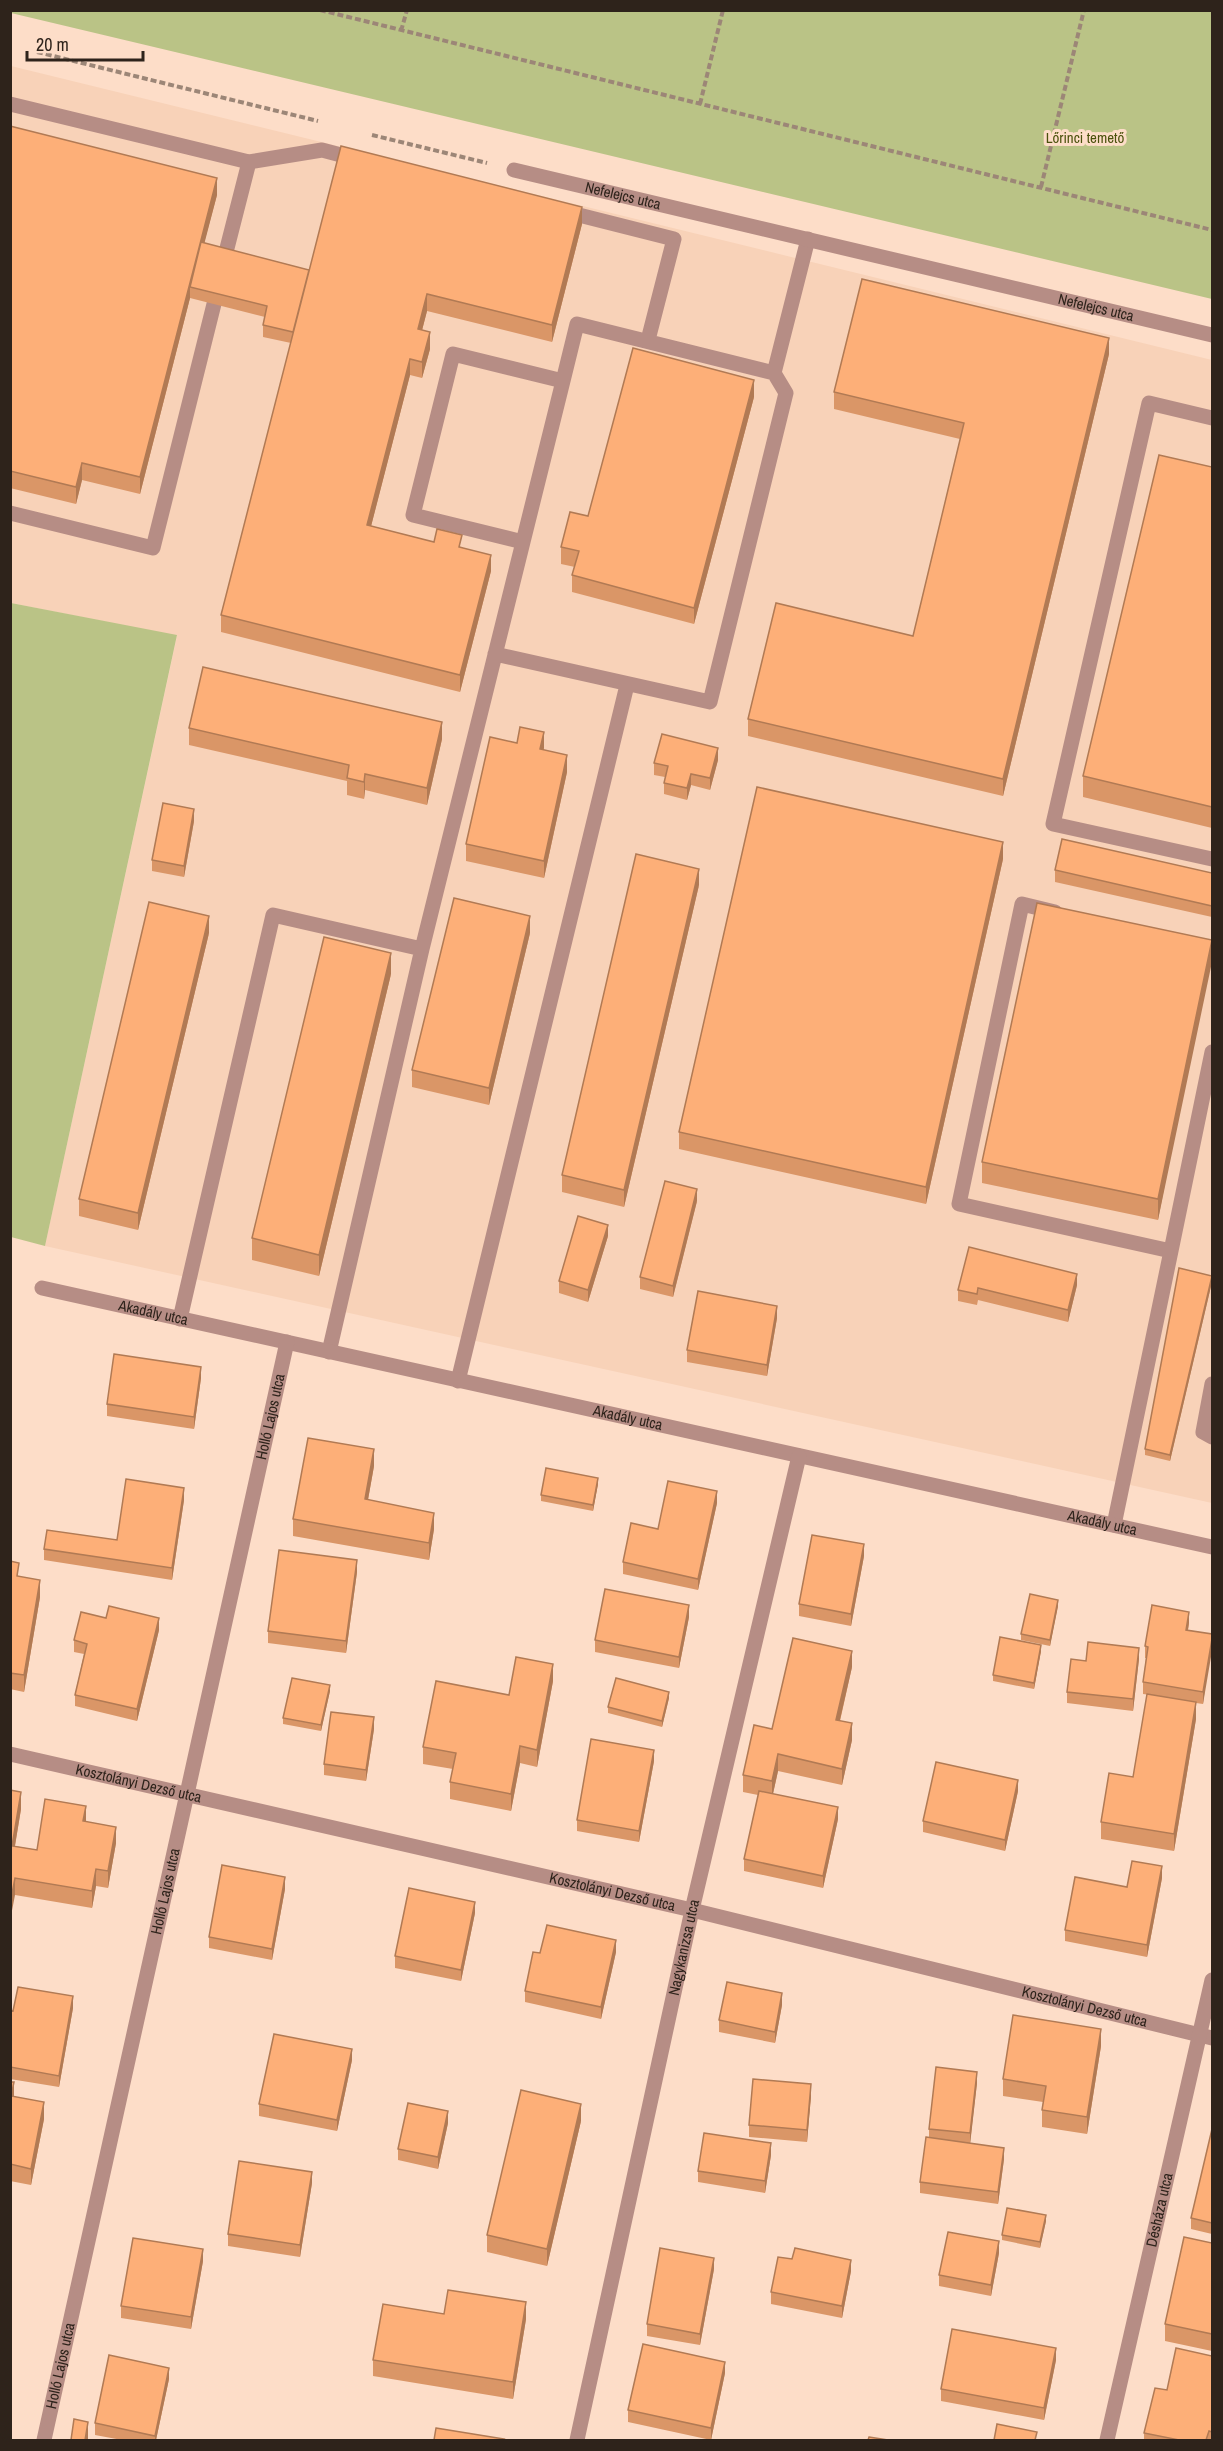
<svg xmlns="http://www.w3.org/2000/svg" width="1223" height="2451" viewBox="0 0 1223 2451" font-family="'Archivo Narrow',sans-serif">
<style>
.built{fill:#f8d2b8}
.green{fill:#bac386}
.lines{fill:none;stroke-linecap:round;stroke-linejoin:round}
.path{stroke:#9c8677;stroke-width:4;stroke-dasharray:6 3;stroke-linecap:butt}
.service{stroke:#b68d85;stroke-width:15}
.minor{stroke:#b68d85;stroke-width:15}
.wall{fill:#da9667}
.shaded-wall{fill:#b17a54}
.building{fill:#fdaf78;stroke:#b17a54;stroke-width:1.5}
.labels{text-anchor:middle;stroke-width:6;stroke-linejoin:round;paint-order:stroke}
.park-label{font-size:15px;fill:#4a510c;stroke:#fdddc8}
.street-label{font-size:15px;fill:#2e231b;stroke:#fdddc8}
</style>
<rect width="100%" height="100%" fill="#fdddc8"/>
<!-- built -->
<path class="built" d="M11 66 1212 360V1503L45 1246 177 636 11 603Z"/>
<!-- green -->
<path class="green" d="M11 10 1212 11V299L11 13Z
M11 603 177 635 45 1246 11 1237Z"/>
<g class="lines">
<!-- path -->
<path class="path" d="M320 10 1212 230
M401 31 407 10
M37 52 318 121
M700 104 723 10
M372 135 487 163
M1041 187 1084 10"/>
<!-- service -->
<path class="service" d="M10 104 249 162 224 260
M249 162 322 150 356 159
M563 211 674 239 648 340
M453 354 563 381 523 542 413 515Z
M563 381 577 324 774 373 808 239
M1212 418 1149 403 1053 824 1212 859
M10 513 153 548 214 304
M495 654 710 702 786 393 774 373
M1055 912 1022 904 959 1204 1171 1251 1114 1525
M1171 1251 1212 1052
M180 1319 273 915 422 949
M329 1352 422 949 523 542
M458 1381 627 685
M1212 1384 1203 1432 1212 1437"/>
<!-- minor -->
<g class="minor">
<path id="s1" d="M514 170 1212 335"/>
<path id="s2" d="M42 1288 1212 1547"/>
<path id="s3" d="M10 1754 692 1910 1212 2038"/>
<path id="s4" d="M44 2440 287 1342"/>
<path id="s5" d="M577 2440 692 1910 799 1456"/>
<path id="s6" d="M1107 2440 1212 1980"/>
</g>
</g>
<!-- wall -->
<path class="wall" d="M10 126 217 195 204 243 309 270 582 224 552 342 427 311 422 330 430 349 422 378 410 375 371 526 434 542 462 547 491 571 460 692 221 632V615L291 343 263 337V325L265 317 190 298 140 494 82 480 76 504 10 488Z
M1109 354 1003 796 748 736V719L913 636 960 439 834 409V392Z
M754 397 694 624 572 592V575L575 567 561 564V547L588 516Z
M1212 467V828L1083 797V776Z
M189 728 442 739 427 805 365 790 364 799 347 795V781L189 745Z
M544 748V750L567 772 544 878 466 861V844Z
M718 760 710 790 691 785 687 800 664 794V783L665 777 654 775V763Z
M194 821 184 877 152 871V860Z
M1003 859 926 1204 679 1149V1132Z
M1055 870 1212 873V917L1055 882Z
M699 885 624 1207 562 1192V1175Z
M209 933 138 1230 79 1216V1199Z
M530 933 489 1105 412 1087V1070Z
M1212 940 1158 1220 982 1183V1162Z
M391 974 319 1276 252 1260V1238Z
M697 1201 673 1297 640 1289V1277Z
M608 1236 588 1302 559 1293V1281Z
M1212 1282 1170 1461 1145 1455V1449Z
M1077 1285 1068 1322 978 1300 977 1305 958 1301V1290Z
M777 1318 767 1376 687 1362V1350Z
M201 1378 194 1429 107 1416V1404Z
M374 1466 368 1500 434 1529 429 1560 293 1536V1519Z
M598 1484 593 1511 541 1501V1495Z
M184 1500 172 1580 44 1560V1549L117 1540Z
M717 1503 698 1590 623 1574V1562L658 1529Z
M864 1556 851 1626 799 1616V1604Z
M10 1561 19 1577 40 1597 24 1692 10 1689Z
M357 1572 346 1653 268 1643V1631Z
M1058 1606 1050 1646 1021 1640V1634Z
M689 1617 679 1668 595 1652V1640Z
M1189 1623 1188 1630 1212 1634 1203 1704 1196 1703V1719L1174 1851 1101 1839V1822L1133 1777 1159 1696 1143 1694V1682L1146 1658H1145V1646Z
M159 1630 137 1721 75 1706V1695L84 1654 74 1652V1640Z
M1041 1651 1034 1689 993 1681V1675Z
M1139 1659 1133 1711 1067 1703V1692L1086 1661Z
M852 1667 840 1721 852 1740 842 1785 778 1771 773 1794 838 1819 823 1888 744 1871V1859L758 1795 743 1792V1775L772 1729Z
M553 1681 537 1767 520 1763 511 1811 450 1799V1782L453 1769 423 1764V1747L509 1695Z
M330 1691 321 1731 283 1724V1718Z
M669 1698 662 1727 608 1713V1707Z
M374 1729 366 1781 324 1775V1764Z
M654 1761 639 1842 577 1831V1820Z
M10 1790 21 1809 15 1846 37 1850 86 1822 116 1843 108 1888 96 1886 92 1908 15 1895Z
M1018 1791 1005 1851 923 1832V1821Z
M1162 1878 1147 1957 1065 1941V1930L1127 1887Z
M285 1889 272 1960 209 1948V1937Z
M475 1913 461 1981 395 1968V1956Z
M616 1952 601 2019 525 2002V1991L540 1953Z
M782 2005 775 2043 719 2032V2020Z
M73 2008 59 2087 10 2079V2010Z
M1101 2046 1087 2134 1042 2127V2110L1043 2102 1003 2096V2079Z
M352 2060 337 2131 259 2116V2104Z
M10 2082 14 2096 44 2119 31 2185 10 2181Z
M977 2083 970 2143 1004 2159 998 2204 920 2193V2182L929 2138V2129Z
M811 2096 807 2142 749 2137V2125Z
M581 2121 547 2266 487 2252V2235Z
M448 2123 438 2169 398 2160V2149Z
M1212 2129V2234L1191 2229V2218Z
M771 2155 765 2193 698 2182V2171Z
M312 2183 300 2257 228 2246V2234Z
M1046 2221 1040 2248 1002 2240V2235Z
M1212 2243V2351L1165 2341V2324Z
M999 2253 991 2296 939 2286V2275Z
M792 2259 851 2271 842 2318 771 2304V2292Z
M203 2261 191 2329 121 2318V2306Z
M714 2269 700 2345 647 2336V2324Z
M444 2314 526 2319 513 2399 373 2376V2360Z
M1212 2356V2440H1144V2433L1167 2390Z
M1056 2360 1044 2420 941 2401V2389Z
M725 2373 711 2440 628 2422V2410Z
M169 2379 156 2440H122L95 2435V2423Z"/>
<!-- shaded-wall -->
<path class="shaded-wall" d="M217 178V195L193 287H190V298L140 494V477Z
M582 207V224L552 342V325Z
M427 294V311L418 346V329Z
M430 332V349L422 378V362Z
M1109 338V354L1003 796V779Z
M410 359V375L367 542V525Z
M754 380V397L694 624V608Z
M82 463V480L76 504V487Z
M491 555V571L460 692V675Z
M442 722V739L427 805V788Z
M544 732V748L540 766V749Z
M718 748V760L710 790V778Z
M567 755V772L544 878V861Z
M365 774V790L364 799V782Z
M691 774V785L687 800V788Z
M194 809V821L184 877V866Z
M1003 842V859L926 1204V1187Z
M699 869V885L624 1207V1190Z
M209 916V933L138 1230V1213Z
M530 916V933L489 1105V1088Z
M1212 940V962L1158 1220V1199Z
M391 953V974L319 1276V1255Z
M697 1189V1201L673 1297V1286Z
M608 1225V1236L588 1302V1290Z
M1077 1274V1285L1068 1322V1310Z
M1212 1276V1282L1170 1461V1455Z
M777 1306V1318L767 1376V1365Z
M201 1367V1378L194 1429V1417Z
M374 1449V1466L365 1516V1499Z
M598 1478V1484L593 1511V1505Z
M184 1488V1500L172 1580V1568Z
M717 1491V1503L698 1590V1579Z
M434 1513V1529L429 1560V1543Z
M864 1544V1556L851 1626V1614Z
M357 1560V1572L346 1653V1641Z
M40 1580V1597L24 1692V1675Z
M1058 1600V1606L1050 1646V1640Z
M689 1605V1617L679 1668V1657Z
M1189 1612V1623L1186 1641V1630Z
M159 1618V1630L137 1721V1709Z
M1212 1639V1651L1203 1704V1692Z
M1041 1645V1651L1034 1689V1683Z
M1139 1648V1659L1133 1711V1699Z
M852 1651V1667L836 1737V1720Z
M553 1664V1681L537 1767V1750Z
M330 1685V1691L321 1731V1725Z
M669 1692V1698L662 1727V1721Z
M1196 1702V1719L1174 1851V1834Z
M374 1717V1729L366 1781V1770Z
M852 1723V1740L842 1785V1769Z
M520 1746V1763L511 1811V1794Z
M654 1750V1761L639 1842V1831Z
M778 1754V1771L772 1798V1781Z
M1018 1780V1791L1005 1851V1840Z
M21 1792V1809L12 1863V1846Z
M86 1806V1822L83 1821Z
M838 1807V1819L823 1888V1876Z
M116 1827V1843L108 1888V1871Z
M1162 1866V1878L1147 1957V1945Z
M96 1869V1886L92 1908V1891Z
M285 1877V1889L272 1960V1949Z
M15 1878V1895L10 1921V1904Z
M475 1902V1913L461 1981V1970Z
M616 1940V1952L601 2019V2007Z
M782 1993V2005L775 2043V2032Z
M73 1996V2008L59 2087V2076Z
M1101 2029V2046L1087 2134V2117Z
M352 2049V2060L337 2131V2120Z
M977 2072V2083L970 2145V2133Z
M14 2082V2099L11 2096Z
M811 2084V2096L807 2142V2130Z
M44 2102V2119L31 2185V2169Z
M581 2104V2121L547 2266V2249Z
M448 2111V2123L438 2169V2157Z
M771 2143V2155L765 2193V2181Z
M1004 2148V2159L998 2204V2192Z
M312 2172V2183L300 2257V2245Z
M1046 2215V2221L1040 2248V2242Z
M999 2241V2253L991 2296V2285Z
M203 2249V2261L191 2329V2317Z
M714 2258V2269L700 2345V2334Z
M851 2260V2271L842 2318V2306Z
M526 2302V2319L513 2399V2382Z
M1056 2348V2360L1044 2420V2408Z
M725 2362V2373L711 2440V2428Z
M169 2368V2379L156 2440H155V2436Z
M88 2422V2440H85Z"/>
<!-- building -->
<path class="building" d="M10 126 217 178 140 477 82 463 76 487 10 471Z
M341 146 582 207 552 325 427 294 418 329 430 332 422 362 410 359 367 525 434 542 437 529 462 535 459 547 491 555 460 675 221 615Z
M201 242 309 270 293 332 263 325 267 306 190 287Z
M862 279 1109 338 1003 779 748 719 776 603 913 636 964 423 834 392Z
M633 348 754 380 694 608 572 575 579 551 561 547 570 512 588 516Z
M1159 455 1212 467V807L1083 776Z
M203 667 442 722 427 788 365 774 364 782 347 778 349 765 189 728Z
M520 727 544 732 540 749 567 755 544 861 466 844 490 737 517 743Z
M662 734 718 748 710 778 691 774 687 788 664 783 668 766 654 763Z
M757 787 1003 842 926 1187 679 1132Z
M163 803 194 809 184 866 152 860Z
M1062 839 1212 873V906L1055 870Z
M636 854 699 869 624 1190 562 1175Z
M454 898 530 916 489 1088 412 1070Z
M149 902 209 916 138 1213 79 1199Z
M1037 903 1212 940 1158 1199 982 1162Z
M324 937 391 953 319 1255 252 1238Z
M665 1181 697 1189 673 1286 640 1277Z
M578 1216 608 1225 588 1290 559 1281Z
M969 1247 1077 1274 1068 1310 978 1288 977 1294 958 1290Z
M1179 1268 1212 1276 1170 1455 1145 1449Z
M698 1291 777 1306 767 1365 687 1350Z
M114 1354 201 1367 194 1417 107 1404Z
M308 1438 374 1449 365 1499 434 1513 429 1543 293 1519Z
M546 1468 598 1478 593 1505 541 1495Z
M126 1479 184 1488 172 1568 44 1549 47 1530 117 1540Z
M668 1481 717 1491 698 1579 623 1562 631 1523 658 1529Z
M812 1535 864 1544 851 1614 799 1604Z
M279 1550 357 1560 346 1641 268 1631Z
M10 1561 19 1563 17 1576 40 1580 24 1675 10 1673Z
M605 1589 689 1605 679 1657 595 1640Z
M1030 1594 1058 1600 1050 1640 1021 1634Z
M1152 1605 1189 1612 1186 1630 1212 1634V1639L1203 1692 1143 1682 1148 1647 1145 1646Z
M109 1606 159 1618 137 1709 75 1695 87 1644 74 1640 81 1612 106 1618Z
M1000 1637 1041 1645 1034 1683 993 1675Z
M793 1638 852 1651 836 1720 852 1723 842 1769 778 1754 772 1781 743 1775 754 1725 772 1729Z
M1088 1642 1139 1648 1133 1699 1067 1692 1071 1659 1086 1661Z
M516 1657 553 1664 537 1750 520 1746 511 1794 450 1782 456 1753 423 1747 436 1681 509 1695Z
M292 1678 330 1685 321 1725 283 1718Z
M616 1678 669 1692 662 1721 608 1707Z
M1147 1694 1196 1702 1174 1834 1101 1822 1109 1773 1133 1777Z
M331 1712 374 1717 366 1770 324 1764Z
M591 1739 654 1750 639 1831 577 1820Z
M936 1762 1018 1780 1005 1840 923 1821Z
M10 1790 21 1792 12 1846 37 1850 45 1799 86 1806 83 1821 116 1827 108 1871 96 1869 92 1891 15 1878 10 1904Z
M759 1791 838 1807 823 1876 744 1859Z
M1132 1861 1162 1866 1147 1945 1065 1930 1075 1877 1127 1887Z
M222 1865 285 1877 272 1949 209 1937Z
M409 1888 475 1902 461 1970 395 1956Z
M547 1925 616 1940 601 2007 525 1991 533 1952 540 1953Z
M727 1982 782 1993 775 2032 719 2020Z
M18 1987 73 1996 59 2076 10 2067V2010L13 2011Z
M1013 2015 1101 2029 1087 2117 1042 2110 1046 2086 1003 2079Z
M274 2034 352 2049 337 2120 259 2104Z
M936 2067 977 2072 970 2133 929 2129Z
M753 2079 811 2084 807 2130 749 2125Z
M10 2082H14L11 2096 44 2102 31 2169 10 2164Z
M521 2090 581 2104 547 2249 487 2235Z
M408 2103 448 2111 438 2157 398 2149Z
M1212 2129V2223L1191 2218Z
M704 2133 771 2143 765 2181 698 2171Z
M926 2137 1004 2148 998 2192 920 2182Z
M239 2161 312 2172 300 2245 228 2234Z
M1007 2208 1046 2215 1040 2242 1002 2235Z
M948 2232 999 2241 991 2285 939 2275Z
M1184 2237 1212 2243V2334L1165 2324Z
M133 2238 203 2249 191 2317 121 2306Z
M660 2248 714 2258 700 2334 647 2324Z
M795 2248 851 2260 842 2306 771 2292 778 2257 792 2259Z
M448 2290 526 2302 513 2382 373 2360 383 2304 444 2314Z
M952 2329 1056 2348 1044 2408 941 2389Z
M643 2344 725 2362 711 2428 628 2410Z
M1176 2348 1212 2356V2432L1209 2431 1206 2440H1179L1144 2433 1155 2388 1167 2390Z
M109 2355 169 2368 155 2436 95 2423Z
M74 2419 88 2422 85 2440H71Z
M997 2424 1037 2432 1035 2440H994Z
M436 2428 504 2439 503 2440H434Z
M869 2437 888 2440H868Z"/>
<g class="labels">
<!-- park labels -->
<g class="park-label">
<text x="1085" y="143">Lőrinci temető</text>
</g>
<!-- street labels -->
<g class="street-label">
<text dy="5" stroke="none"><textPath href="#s1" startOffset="112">Nefelejcs utca</textPath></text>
<text dy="5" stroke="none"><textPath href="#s1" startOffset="598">Nefelejcs utca</textPath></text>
<text dy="5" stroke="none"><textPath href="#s2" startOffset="114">Akadály utca</textPath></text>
<text dy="5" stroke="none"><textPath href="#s4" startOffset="1048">Holló Lajos utca</textPath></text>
<text dy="5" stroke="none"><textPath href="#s2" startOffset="600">Akadály utca</textPath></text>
<text dy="5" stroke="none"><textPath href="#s2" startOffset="1086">Akadály utca</textPath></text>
<text dy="5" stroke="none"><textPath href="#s3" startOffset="132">Kosztolányi Dezső utca</textPath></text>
<text dy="5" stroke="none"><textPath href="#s4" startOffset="562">Holló Lajos utca</textPath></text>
<text dy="5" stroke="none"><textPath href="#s3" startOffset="618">Kosztolányi Dezső utca</textPath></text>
<text dy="5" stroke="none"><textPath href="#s5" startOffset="504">Nagykanizsa utca</textPath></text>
<text dy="5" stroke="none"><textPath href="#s3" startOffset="1104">Kosztolányi Dezső utca</textPath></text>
<text dy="5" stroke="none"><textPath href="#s6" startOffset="236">Désháza utca</textPath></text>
<text dy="5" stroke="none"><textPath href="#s4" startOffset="76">Holló Lajos utca</textPath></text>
</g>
</g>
<!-- border -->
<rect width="1223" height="2451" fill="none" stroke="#2e231b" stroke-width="24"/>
<!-- scale -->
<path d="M27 51v9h116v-9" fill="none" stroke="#2e231b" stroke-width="3"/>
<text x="36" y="51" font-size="18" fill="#2e231b" stroke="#fdddc8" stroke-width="4.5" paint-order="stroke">20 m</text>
</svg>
